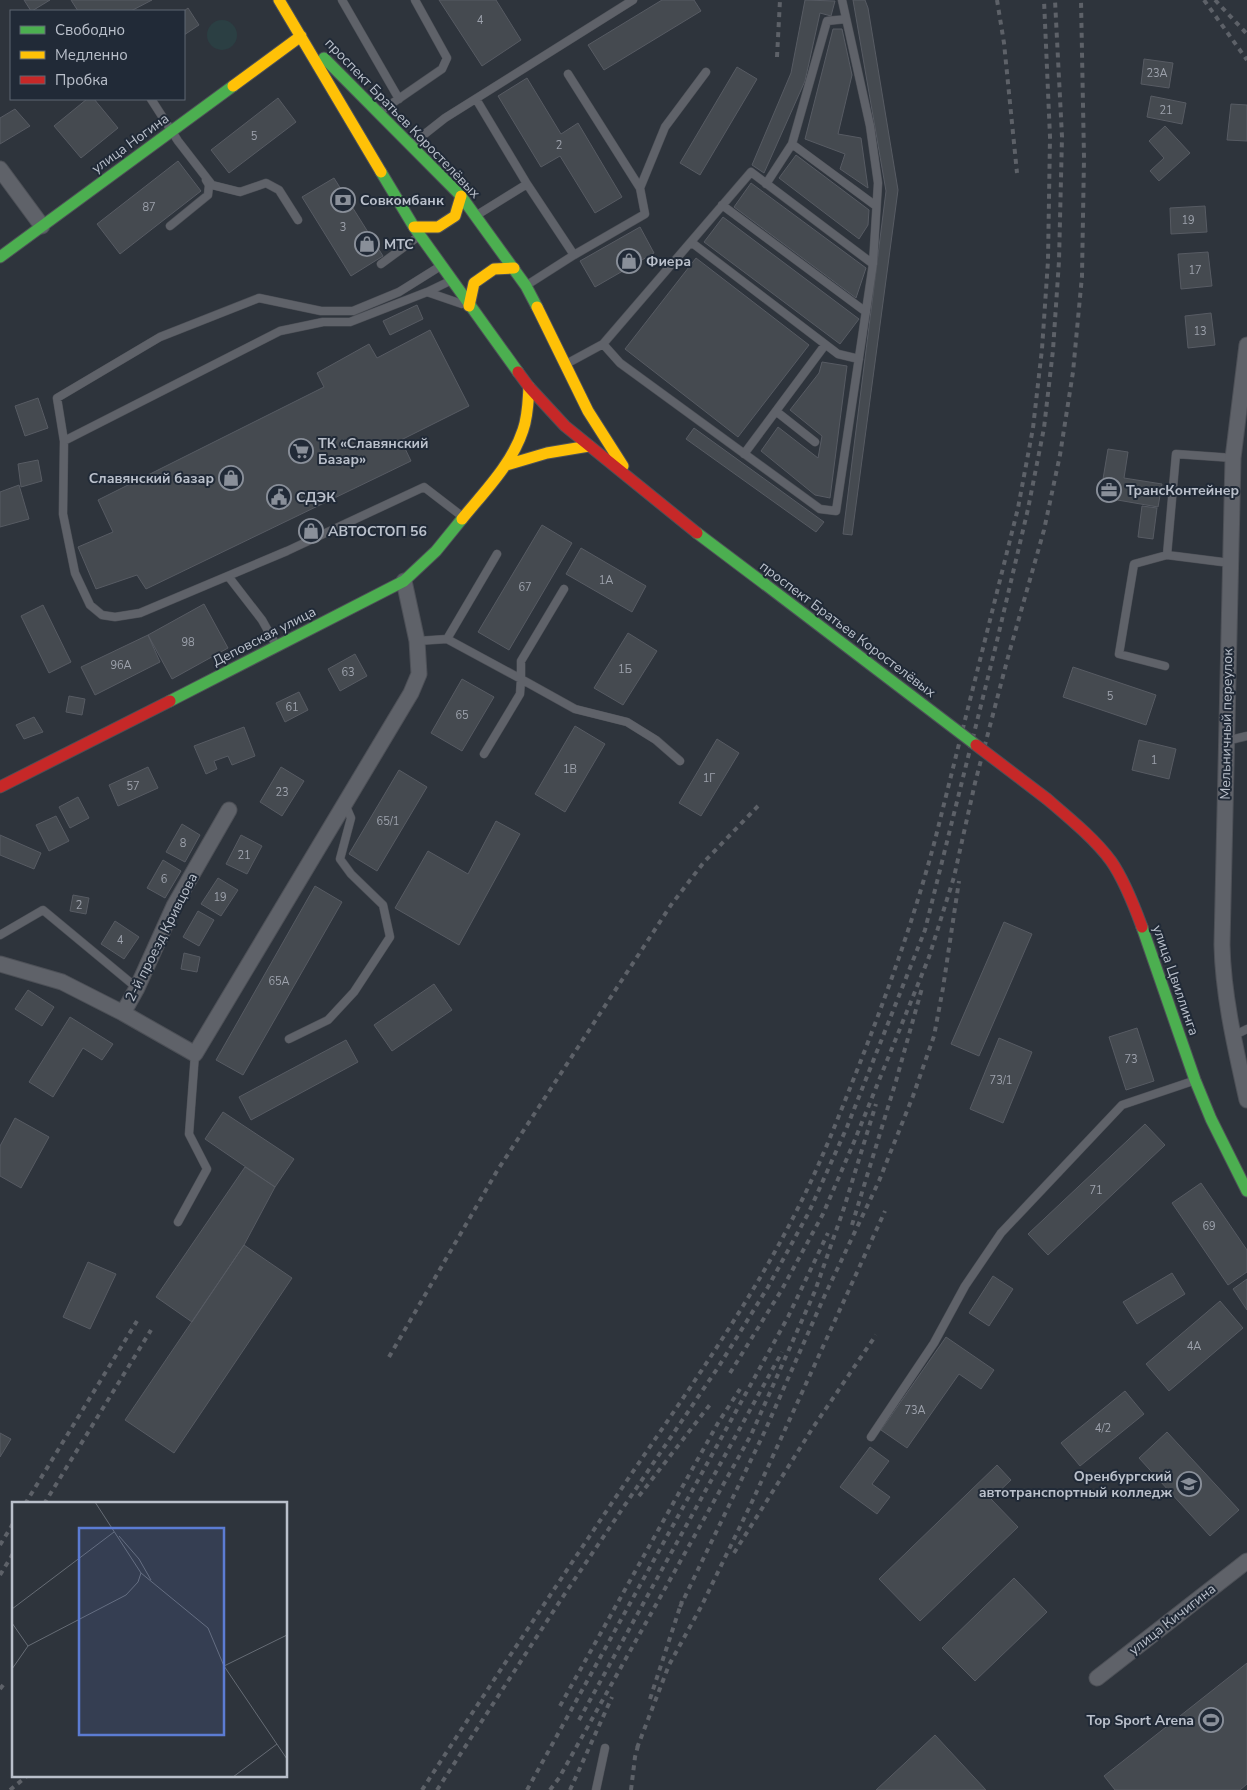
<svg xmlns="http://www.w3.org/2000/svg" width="1247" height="1790" viewBox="0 0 1247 1790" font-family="'Nunito Sans',sans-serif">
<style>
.green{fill:#2b3f43}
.building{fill:#454a50;stroke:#575b63}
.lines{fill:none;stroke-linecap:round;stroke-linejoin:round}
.lane-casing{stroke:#4d5057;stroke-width:9}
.street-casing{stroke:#4d5057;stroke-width:17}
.fast-casing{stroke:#4d5057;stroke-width:13}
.slow-casing{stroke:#4d5057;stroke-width:13}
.jam-casing{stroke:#4d5057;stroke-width:13}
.lane{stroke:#5f6269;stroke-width:8}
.street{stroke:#5f6269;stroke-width:15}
.fast{stroke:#4caf50;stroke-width:11}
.slow{stroke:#ffc107;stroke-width:11}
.jam{stroke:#c62828;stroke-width:11}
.rail{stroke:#5d6168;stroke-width:4;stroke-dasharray:5 5;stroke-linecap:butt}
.fast-bridge-casing{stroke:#4c5058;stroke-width:13;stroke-linecap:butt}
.jam-bridge-casing{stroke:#4c5058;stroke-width:13;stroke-linecap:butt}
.fast-bridge{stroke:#4caf50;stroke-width:11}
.jam-bridge{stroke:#c62828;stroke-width:11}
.labels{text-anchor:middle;stroke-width:4;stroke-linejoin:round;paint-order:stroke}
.number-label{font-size:11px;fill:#9da2ac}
.street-label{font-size:14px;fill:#bac0cb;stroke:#212a37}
.poi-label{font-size:14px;font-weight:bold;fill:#bac0cb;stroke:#212a37;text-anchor:start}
.inset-road{fill:none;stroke:#666c75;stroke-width:1}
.view{fill:#5c7cd3;fill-opacity:0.15;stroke:#5c7cd3;stroke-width:2.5}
.inset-edge{fill:none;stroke:#bac0cb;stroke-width:2.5}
</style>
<rect width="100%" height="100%" fill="#2e343c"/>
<!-- green -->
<path class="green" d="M207 35a15 15 0 1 1 30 0a15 15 0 1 1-30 0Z"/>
<!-- building -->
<path class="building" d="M24 0H50L32 11H31Z
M71 0H152L131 11H78Z
M439 0H496L521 40 482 66Z
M662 0H694L701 11 604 70 588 45Z
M805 0 835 1 831 16 820 13 805 81 764 173 752 165 791 73Z
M853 0H865L868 8 898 190 852 535 843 534 886 191Z
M188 8 199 25 184 35V11Z
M833 29H842L852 75 838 134 861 138 868 188 840 169 845 154 805 139Z
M1144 59 1173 63 1169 88 1141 84Z
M737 67 757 79 700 175 680 163Z
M527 78 561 134 578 123 622 197 595 213 560 156 541 167 498 96Z
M1151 96 1186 103 1182 124 1147 117Z
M278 98 296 122 229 173 211 150Z
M87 99H94L118 128 81 158 54 126Z
M1231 104 1247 105V141L1227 140Z
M15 109 30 126 0 144V118Z
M1165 126 1190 153 1159 181 1150 171 1164 158 1149 141Z
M796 155 869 210 868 225 859 239 779 178Z
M178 161 201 191 120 254 97 224Z
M334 178 383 256 351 276 302 197Z
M751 183 866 268 856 298 734 207Z
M1205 206 1207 232 1171 234 1170 208Z
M723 217 859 319 840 344 704 242Z
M640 227 654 253 595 287 580 261Z
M1208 252 1212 286 1181 289 1178 254Z
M696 258 809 345 738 437 625 349Z
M417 305 423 319 390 335 383 321Z
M1211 313 1215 345 1188 348 1185 316Z
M430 330 469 406 401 440 411 461 146 589 137 575 96 589 78 547 113 532 98 500 324 387 317 373 369 344 377 358Z
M822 362 847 366 830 498 815 495 761 451 778 427 818 458 822 436 790 410 819 373Z
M38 398 48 428 25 436 15 406Z
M694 428 824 522 816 532 686 439Z
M1108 449 1128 452 1124 478 1162 484 1158 507 1100 497Z
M38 460 42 481 21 487 18 464Z
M19 485 29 519 0 527V492Z
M1142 506 1157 508 1153 539 1138 537Z
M542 525 572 543 509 650 478 632Z
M581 548 646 586 632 612 566 574Z
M204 604 228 648 172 679 148 635Z
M43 605 71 662 49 673 21 616Z
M628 633 657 651 623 705 594 688Z
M148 635 160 662 95 695 81 667Z
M355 654 367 676 340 691 328 669Z
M1073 667 1156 695 1146 725 1063 697Z
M462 679 494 697 462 751 431 733Z
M299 692 308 710 285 722 276 703Z
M69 696 85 699 82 715 66 712Z
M34 717 43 732 24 739 16 725Z
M575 726 605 744 565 812 535 794Z
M244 727 255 756 232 765 228 756 214 761 217 769 206 774 194 746Z
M717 739 739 753 701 816 679 803Z
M1139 740 1176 749 1169 779 1132 770Z
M148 767 158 788 118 806 109 785Z
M281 767 304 781 282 816 260 802Z
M399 770 427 787 377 871 349 854Z
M78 797 89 818 70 828 59 807Z
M56 816 69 841 49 851 36 825Z
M496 821 520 834 459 945 395 908 428 851 468 874Z
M182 824 200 835 185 862 166 852Z
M0 835 41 853 34 869 0 855Z
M241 835 262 846 247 874 226 864Z
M163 860 181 871 165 898 147 888Z
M218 878 238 890 221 916 201 904Z
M315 886 342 902 243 1075 216 1060Z
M73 895 89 898 86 914 70 911Z
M198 911 214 920 199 946 183 937Z
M115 921 139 937 124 959 101 944Z
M1004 922 1032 934 979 1056 951 1044Z
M184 953 200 957 197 972 181 969Z
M434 984 452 1010 392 1051 374 1025Z
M28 990 54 1007 42 1026 15 1009Z
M70 1017 113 1044 102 1060 83 1048 53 1097 29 1082Z
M1137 1028 1154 1081 1126 1090 1109 1037Z
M999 1038 1032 1052 1003 1123 970 1109Z
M346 1040 358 1062 251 1120 239 1097Z
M223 1112 294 1159 275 1187 205 1139Z
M15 1118 49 1137 21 1188 0 1176V1146Z
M1145 1124 1165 1145 1048 1255 1028 1234Z
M245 1167 275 1187 244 1245 192 1322 156 1297Z
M1201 1183 1247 1250V1272L1228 1285 1172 1203Z
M244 1245 292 1278 174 1453 125 1420Z
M88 1262 116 1274 90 1329 63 1317Z
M1172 1273 1185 1294 1137 1324 1123 1302Z
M993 1276 1013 1289 989 1326 969 1313Z
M1247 1279V1310L1233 1289Z
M1220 1301 1243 1328 1169 1391 1146 1364Z
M946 1337 994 1370 981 1389 959 1374 907 1448 881 1430Z
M1125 1391 1144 1414 1080 1466 1061 1443Z
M1167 1432 1239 1510 1210 1536 1139 1458Z
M0 1433 11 1439 0 1457Z
M870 1447 889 1461 872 1484 890 1497 877 1514 840 1487Z
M997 1465 1011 1480 991 1499 1018 1527 920 1621 879 1579Z
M1014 1578 1047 1612 975 1681 942 1648Z
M1247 1663V1784L1240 1790H1115L1104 1776Z
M935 1735 986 1790H876Z"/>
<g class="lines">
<defs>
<path id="lane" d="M342 0 399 99
M151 99 178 141 212 185 240 192 266 183 279 190 298 220
M476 99 527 184
M381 111 442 69 447 58 415 0
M412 144 445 118 633 0
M792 144 876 206
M766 184 792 144 827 21 846 19
M640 188 665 127 706 72
M722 205 866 312
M477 215 527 184 574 255
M170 226 208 195 209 185 206 180
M691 242 838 354 859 359
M381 264 419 236
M439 267 399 292 353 311H321L259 298 160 337 57 398 64 441 63 514 75 573 90 605 102 615 115 617 140 613 287 551 424 487 463 517
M527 285 574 255 645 214 640 188 568 74
M427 292 450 281
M603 344 620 363 820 509 836 511 873 264 878 183 870 126 842 0
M568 363 603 344 751 172 873 264
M777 412 815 442
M64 441 280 331 323 322H350L427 292 462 304
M744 454 825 345
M1167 555 1230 563
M228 576 262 620 276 645
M564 589 521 661V679L575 709 627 722 656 740 680 761
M447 639 497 554
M417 641 447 639 521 679 520 694 484 754
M1165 666 1119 654 1134 564 1167 555 1176 454 1233 458
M1226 741 1247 736
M0 935 43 910 137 988
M1233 1036 1247 1029
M289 1039 328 1020 354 992 390 937 383 905 351 874 340 859 351 818 345 804
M178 1222 207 1169 189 1134 195 1054
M871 1437 934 1343 965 1286 1001 1233 1122 1105 1193 1081
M596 1790 605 1748"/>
<path id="street" d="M0 169 42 226
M1247 345 1233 458 1222 945C1223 996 1236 1051 1247 1100
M0 964 62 982 123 1013 195 1054 411 693 419 674 417 641 404 581
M123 1013 137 988 174 906 229 810
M1097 1678 1247 1561"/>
<path id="fast" d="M324 58 461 196 526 286 537 307
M381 172 414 227 518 372
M0 257 233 86
M697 533 766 585
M170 701 404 581 436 551 462 519
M1142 927 1195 1080 1211 1119 1247 1191"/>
<path id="slow" d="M279 0 381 172
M233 86 301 36
M414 227H438L455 216 461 196
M469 306 474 283 494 269 514 268
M537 307 588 411 623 466
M506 465 547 453 589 446
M462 519C484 492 512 464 523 430 528 416 528 402 529 387"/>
<path id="jam" d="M518 372 529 387 565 426 697 533
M0 787 170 701
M1047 799C1068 817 1095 839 1111 861 1123 878 1135 908 1142 927"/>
</defs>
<!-- lane casing -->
<use href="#lane" class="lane-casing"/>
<!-- street casing -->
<use href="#street" class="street-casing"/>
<!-- fast casing -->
<use href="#fast" class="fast-casing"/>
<!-- slow casing -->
<use href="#slow" class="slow-casing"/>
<!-- jam casing -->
<use href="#jam" class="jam-casing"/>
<!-- lane -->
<use href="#lane" class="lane"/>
<!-- street -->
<use href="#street" class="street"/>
<!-- fast -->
<use href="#fast" class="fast"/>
<!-- slow -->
<use href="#slow" class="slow"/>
<!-- jam -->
<use href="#jam" class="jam"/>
<!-- rail -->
<path class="rail" d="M997 0 1004 43 1017 173
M1204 0 1247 60
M1215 0 1247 34
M777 57 780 0
M852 1225 896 1081 922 988
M389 1357 497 1171 671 905 704 862 758 806
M730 1373 781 1291 823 1214 854 1142 929 957 954 877 975 783 1008 657 1044 530 1060 455 1073 372 1082 276 1084 158 1081 0
M639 1496 712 1402
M25 1504 137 1321
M44 1504 151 1330
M0 1545 14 1522
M734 1553 812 1429 876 1335
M0 1575 14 1552
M680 1607 764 1433 824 1297 879 1181 913 1096 934 1036 943 988 959 881
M0 1689 4 1684
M650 1699 682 1601
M560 1706 718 1423 740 1389
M579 1720 782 1352
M637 1748 669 1665 702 1605 751 1504 885 1211
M10 1790 27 1776
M422 1790C490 1685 560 1580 630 1476 689 1389 751 1302 798 1208 820 1165 838 1118 856 1073 886 997 914 919 935 840L1018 508 1033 428 1042 349 1048 261 1050 137 1044 0
M437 1790 562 1598 719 1366 768 1287 809 1212 847 1127 925 930 996 645 1028 509 1044 428 1053 350 1059 261 1062 137 1055 0
M527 1790 788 1317 828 1233
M550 1790 559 1778 751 1435 815 1291 844 1208 876 1104
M570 1790 612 1697
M631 1790 635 1757 639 1742"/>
<defs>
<path id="fast-bridge" d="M766 585 976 745"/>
<path id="jam-bridge" d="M976 745 1047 799"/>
</defs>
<!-- fast-bridge casing -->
<use href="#fast-bridge" class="fast-bridge-casing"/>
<!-- jam-bridge casing -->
<use href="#jam-bridge" class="jam-bridge-casing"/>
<!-- fast-bridge -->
<use href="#fast-bridge" class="fast-bridge"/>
<!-- jam-bridge -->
<use href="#jam-bridge" class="jam-bridge"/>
</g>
<!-- icons -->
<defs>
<symbol id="bank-ring" viewBox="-11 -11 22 22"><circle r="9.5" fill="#212a37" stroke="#898f99" stroke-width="1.5"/><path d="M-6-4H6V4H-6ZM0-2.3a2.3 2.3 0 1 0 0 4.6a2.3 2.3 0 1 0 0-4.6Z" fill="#898f99"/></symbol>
<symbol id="shop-ring" viewBox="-11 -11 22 22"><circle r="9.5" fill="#212a37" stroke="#898f99" stroke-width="1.5"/><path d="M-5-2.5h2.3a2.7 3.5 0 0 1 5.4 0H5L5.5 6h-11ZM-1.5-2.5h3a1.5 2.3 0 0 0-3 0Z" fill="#898f99"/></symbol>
<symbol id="supermarket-ring" viewBox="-11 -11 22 22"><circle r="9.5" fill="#212a37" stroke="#898f99" stroke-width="1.5"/><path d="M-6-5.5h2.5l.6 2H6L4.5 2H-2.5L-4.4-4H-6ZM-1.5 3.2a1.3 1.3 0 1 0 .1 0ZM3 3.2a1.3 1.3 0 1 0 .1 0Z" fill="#898f99"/></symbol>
<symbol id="office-ring" viewBox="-11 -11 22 22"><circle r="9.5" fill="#212a37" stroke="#898f99" stroke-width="1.5"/><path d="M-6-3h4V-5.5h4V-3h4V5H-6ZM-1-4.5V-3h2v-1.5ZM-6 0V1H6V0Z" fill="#898f99"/></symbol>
<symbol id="civic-ring" viewBox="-11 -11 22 22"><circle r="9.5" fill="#212a37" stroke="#898f99" stroke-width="1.5"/><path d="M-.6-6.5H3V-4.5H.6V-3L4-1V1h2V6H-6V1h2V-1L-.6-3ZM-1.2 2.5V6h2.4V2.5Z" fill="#898f99"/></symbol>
<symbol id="university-ring" viewBox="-11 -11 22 22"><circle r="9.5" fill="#212a37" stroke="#898f99" stroke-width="1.5"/><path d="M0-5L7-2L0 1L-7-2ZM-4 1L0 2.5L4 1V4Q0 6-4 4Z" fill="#898f99"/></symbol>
<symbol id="stadium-ring" viewBox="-11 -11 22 22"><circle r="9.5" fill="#212a37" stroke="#898f99" stroke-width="1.5"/><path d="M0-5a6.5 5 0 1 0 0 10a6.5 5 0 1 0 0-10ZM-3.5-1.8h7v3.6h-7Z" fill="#898f99"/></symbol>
</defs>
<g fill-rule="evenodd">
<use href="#bank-ring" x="329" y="186" width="28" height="28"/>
<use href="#shop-ring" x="353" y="230" width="28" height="28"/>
<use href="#shop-ring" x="615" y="247" width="28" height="28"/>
<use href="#supermarket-ring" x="287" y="437" width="28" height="28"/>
<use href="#shop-ring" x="217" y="464" width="28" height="28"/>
<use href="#office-ring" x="1095" y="476" width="28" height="28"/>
<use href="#civic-ring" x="265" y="483" width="28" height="28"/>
<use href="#shop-ring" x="297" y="517" width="28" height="28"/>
<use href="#university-ring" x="1175" y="1470" width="28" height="28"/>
<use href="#stadium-ring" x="1197" y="1706" width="28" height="28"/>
</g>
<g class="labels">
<!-- number labels -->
<g class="number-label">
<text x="480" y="24">4</text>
<text x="1157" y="77">23А</text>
<text x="1166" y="114">21</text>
<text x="254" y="140">5</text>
<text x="559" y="149">2</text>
<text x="149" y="211">87</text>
<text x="1188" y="224">19</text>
<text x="343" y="231">3</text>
<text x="1195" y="274">17</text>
<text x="1200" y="335">13</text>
<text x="606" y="584">1А</text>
<text x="525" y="591">67</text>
<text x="188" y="646">98</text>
<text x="121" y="669">96А</text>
<text x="625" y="673">1Б</text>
<text x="348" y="676">63</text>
<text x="1110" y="700">5</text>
<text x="292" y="711">61</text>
<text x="462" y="719">65</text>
<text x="1154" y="764">1</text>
<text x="570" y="773">1В</text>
<text x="709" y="782">1Г</text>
<text x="133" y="790">57</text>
<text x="282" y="796">23</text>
<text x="388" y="825">65/1</text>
<text x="183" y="847">8</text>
<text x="244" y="859">21</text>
<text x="164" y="883">6</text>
<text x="220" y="901">19</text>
<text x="79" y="909">2</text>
<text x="120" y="944">4</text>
<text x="279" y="985">65А</text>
<text x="1131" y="1063">73</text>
<text x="1001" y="1084">73/1</text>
<text x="1096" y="1194">71</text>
<text x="1209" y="1230">69</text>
<text x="1194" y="1350">4А</text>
<text x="915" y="1414">73А</text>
<text x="1103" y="1432">4/2</text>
</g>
<!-- street labels -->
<g class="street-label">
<text transform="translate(403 118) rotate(46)" y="5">проспект Братьев Коростелёвых</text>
<text transform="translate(130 143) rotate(-36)" y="5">улица Ногина</text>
<text transform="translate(848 629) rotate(37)" y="5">проспект Братьев Коростелёвых</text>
<text transform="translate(264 636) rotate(-27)" y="5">Деповская улица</text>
<text transform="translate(1226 724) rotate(-89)" y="5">Мельничный переулок</text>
<text transform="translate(161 937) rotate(-63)" y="5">2-й проезд Кривцова</text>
<text transform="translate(1176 980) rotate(71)" y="5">улица Цвиллинга</text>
<text transform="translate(1172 1619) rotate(-38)" y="5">улица Кичигина</text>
</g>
<!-- poi labels -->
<g class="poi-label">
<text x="360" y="205">Совкомбанк</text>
<text x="384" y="249">МТС</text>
<text x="646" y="266">Фиера</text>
<text x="318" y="448">ТК «Славянский<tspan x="318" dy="16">Базар»</tspan></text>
<text x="214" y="483" text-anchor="end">Славянский базар</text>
<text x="1126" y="495">ТрансКонтейнер</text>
<text x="296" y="502">СДЭК</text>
<text x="328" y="536">АВТОСТОП 56</text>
<text x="1172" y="1481" text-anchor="end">Оренбургский<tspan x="1172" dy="16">автотранспортный колледж</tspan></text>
<text x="1194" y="1725" text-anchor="end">Top Sport Arena</text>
</g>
</g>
<!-- overview -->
<g transform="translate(12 1502)">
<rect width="275" height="275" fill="#2e343c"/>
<path class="inset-road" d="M83 0 129 71 196 126 212 164 275 257M107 34 127 57 139 78M0 107 102 30M0 121 16 144M212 164 275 133M0 167 16 144 114 93 126 80 129 71M221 275 265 242"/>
<path class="view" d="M67 26H212V233H67Z"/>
<rect width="275" height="275" class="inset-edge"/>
</g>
<!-- legend -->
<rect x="10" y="10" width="175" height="90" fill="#212a37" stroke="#5e6672"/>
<rect x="20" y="26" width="25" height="8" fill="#4caf50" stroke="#5e6672"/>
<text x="55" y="35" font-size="15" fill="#bac0cb">Свободно</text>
<rect x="20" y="51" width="25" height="8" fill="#ffc107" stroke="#5e6672"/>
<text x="55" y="60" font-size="15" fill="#bac0cb">Медленно</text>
<rect x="20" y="76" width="25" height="8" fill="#c62828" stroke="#5e6672"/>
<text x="55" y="85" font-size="15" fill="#bac0cb">Пробка</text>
</svg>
